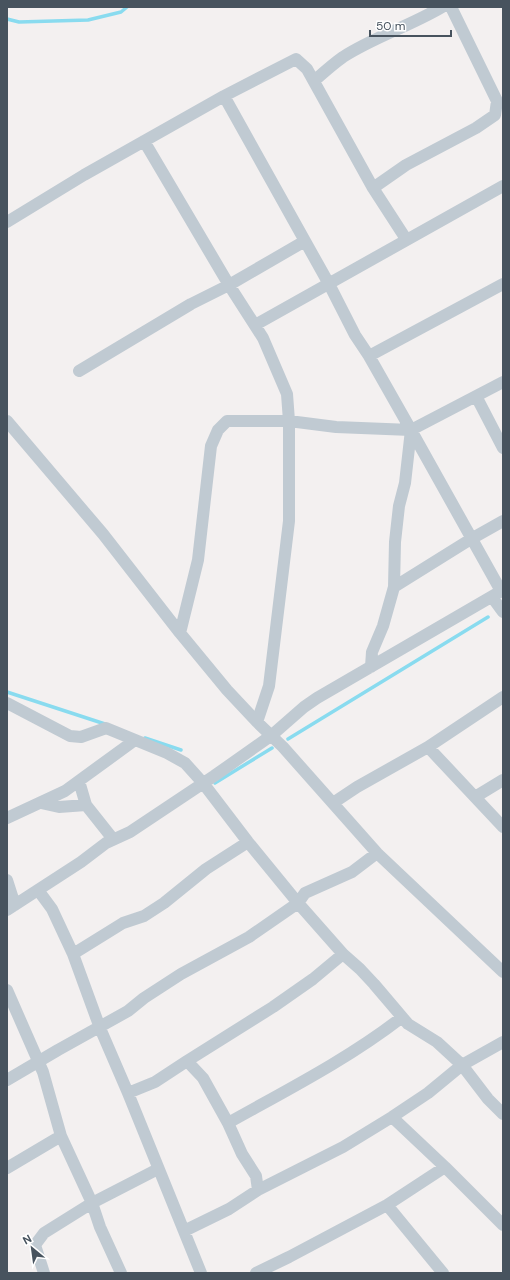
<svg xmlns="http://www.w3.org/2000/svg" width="510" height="1280" viewBox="0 0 510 1280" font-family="'DM Sans',sans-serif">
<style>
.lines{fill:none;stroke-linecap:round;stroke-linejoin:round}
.stream{stroke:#89dbef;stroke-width:3.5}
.street{stroke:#c0cad2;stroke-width:12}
</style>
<rect width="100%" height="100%" fill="#f3f0f0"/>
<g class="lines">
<!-- stream -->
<path class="stream" d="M7 19 19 22 88 20 121 12 127 7
M7 692 105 724
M145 738 181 750
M288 739 488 617
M215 783 272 748"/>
<!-- street -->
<path class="street" d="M314 81C323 73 333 64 343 57 374 37 410 26 442 7
M224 96 329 284 355 335 369 356
M144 141 229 285 305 241
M373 188 406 165 476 128 495 115 497 101 451 7
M7 222 84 175 224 96 296 59 307 69 373 188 406 239
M255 325 503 186
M79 371 191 304 229 285 263 338 287 394 289 421V521L269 686 257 722
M476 396 503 448
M7 421 103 534 180 633 227 690 257 722 283 747 377 853 503 972
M411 430 501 591
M394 587 471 539 503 521
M492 597 503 612
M180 633 198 560 211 446 218 430 227 421H289L336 427 411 430 503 382
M371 667 372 652 383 626 394 587 395 542 399 506 405 483 411 430 369 356 503 284
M7 703 70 736 81 737 106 728 167 753 185 763 203 783 248 842 298 903 343 954 360 969 374 984 408 1024 437 1042 462 1065 488 1099 503 1114
M428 747 503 827
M79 781 86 805 113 839
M475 797 503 780
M41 803 59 807 86 805
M333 803 357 787 428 747 503 697
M7 818 65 791 135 740
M7 880 15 905
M38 890 52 909 73 954 100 1028 128 1093 201 1273
M7 910 81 862 106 843 130 832 214 776 272 735 304 707 317 698 503 590
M73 954 123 923 144 916 164 903 206 869 248 842
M7 990 43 1072 61 1136 92 1203 100 1227 121 1273
M187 1061 273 1007 313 979 343 954
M7 1080 58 1050 128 1011 144 998 181 974 249 937 298 903 305 893 352 872 377 853
M128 1093 155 1082 187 1061 203 1078 228 1123 242 1154 256 1176 258 1190
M392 1117 445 1167 503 1225
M228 1123C287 1090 348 1059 401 1018
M7 1168 61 1136
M387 1205 445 1167
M184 1231 229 1209 258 1190 343 1147 392 1117 428 1093 462 1065 503 1042
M44 1273 35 1245 44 1233 92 1203 158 1169
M256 1273 289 1257 387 1205 443 1273"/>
</g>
<!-- border -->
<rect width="510" height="1280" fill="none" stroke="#47535e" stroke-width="16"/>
<!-- north arrow -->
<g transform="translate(32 1248) rotate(331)" stroke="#ffffff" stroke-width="3" paint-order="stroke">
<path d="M0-3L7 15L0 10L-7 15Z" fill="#47535e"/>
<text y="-6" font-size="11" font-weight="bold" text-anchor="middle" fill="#47535e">N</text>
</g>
<!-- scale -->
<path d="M370 30v6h81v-6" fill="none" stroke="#47535e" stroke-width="2"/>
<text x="376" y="30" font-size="12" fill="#47535e" stroke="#ffffff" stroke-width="3" paint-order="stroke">50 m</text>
</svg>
